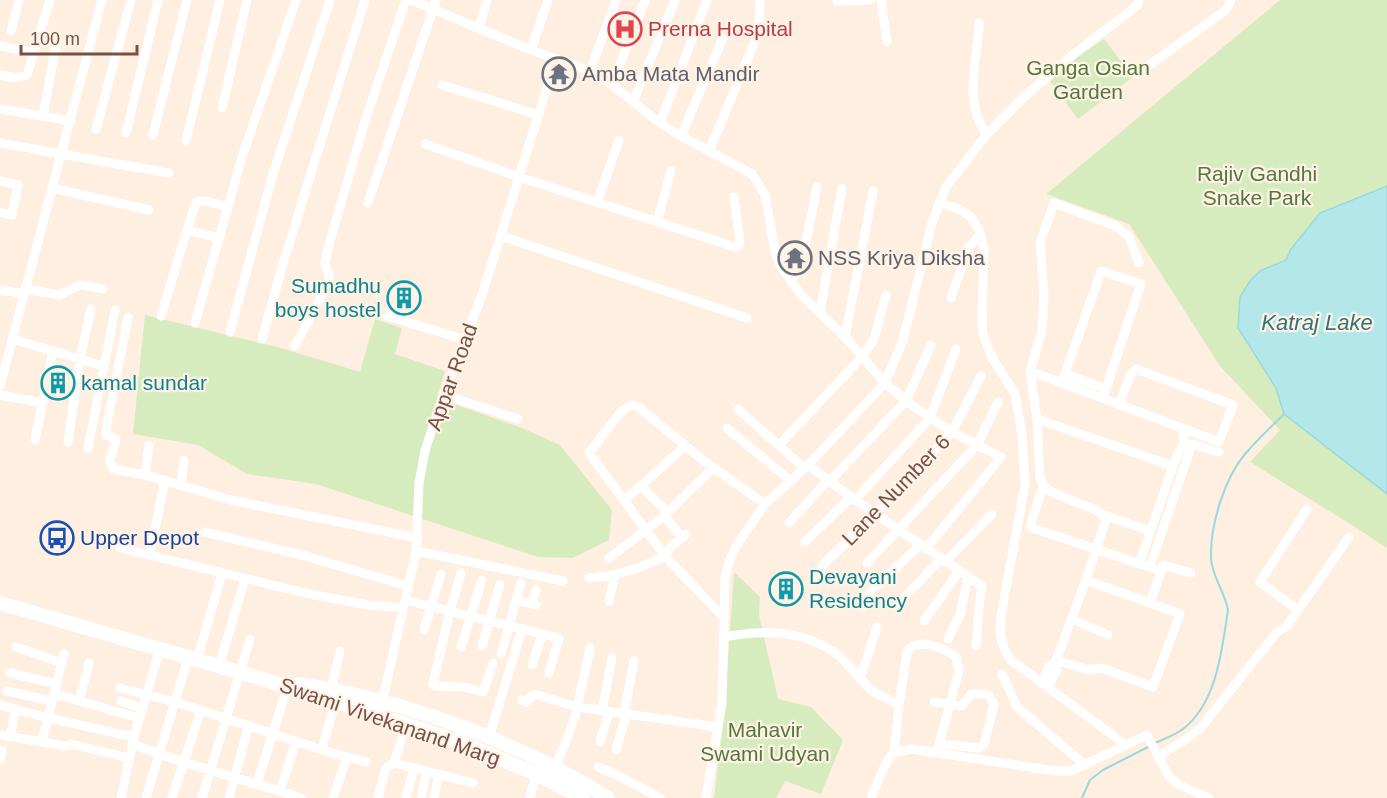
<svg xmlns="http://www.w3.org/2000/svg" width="1387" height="798" viewBox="0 0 1387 798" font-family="Arial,sans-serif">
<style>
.green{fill:#d6ecbe}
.water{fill:#b3e7e9;stroke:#99d9db;stroke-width:1.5}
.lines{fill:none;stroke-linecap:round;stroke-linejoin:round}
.stream{stroke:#99d9db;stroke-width:2}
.minor{stroke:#fff;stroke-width:9}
.secondary{stroke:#fff;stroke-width:14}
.labels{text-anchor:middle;stroke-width:4.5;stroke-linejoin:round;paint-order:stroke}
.health-label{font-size:21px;fill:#be3a42;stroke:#fff3e8;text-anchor:start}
.park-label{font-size:21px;fill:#53783a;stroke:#fff3e8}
.worship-label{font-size:21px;fill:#5b616d;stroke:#fff3e8;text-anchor:start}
.culture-label{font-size:21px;fill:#0d838f;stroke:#fff3e8;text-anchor:start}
.street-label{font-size:21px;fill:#775145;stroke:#fff3e8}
.transit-label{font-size:21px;fill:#164399;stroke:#fff3e8;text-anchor:start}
.water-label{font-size:22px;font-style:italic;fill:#357476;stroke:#fff3e8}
</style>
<rect width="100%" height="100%" fill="#feefe0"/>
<!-- green -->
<path class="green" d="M1280 0H1387V548L1355 527 1250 462 1280 430 1220 366 1129 224 1046 194Z
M1104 39 1133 77 1078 119 1050 81 1075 58Z
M145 315 281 348 360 372 375 319 402 328 395 354 445 371 437 398 522 428 560 445 612 510 609 540 573 558 538 557 316 484 247 474 198 445 133 434Z
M734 572 760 597 759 615 778 699 811 707 843 740 821 794 785 781 776 798H714L724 718Z"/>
<!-- water -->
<path class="water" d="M1387 186V494L1284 414 1276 388 1238 328 1240 297 1250 281 1260 271 1286 260 1291 249 1320 213Z"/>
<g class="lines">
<!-- stream -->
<path class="stream" d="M1155 743C1164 739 1175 735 1183 729 1217 703 1222 649 1228 610 1225 592 1212 577 1211 558 1210 526 1224 479 1245 454 1257 440 1271 427 1284 414
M1082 798 1090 780 1103 770 1150 746"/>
<!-- minor -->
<path class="minor" d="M102 0 61 154 169 173
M411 0 531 50 590 71 612 85 660 123 681 136 752 174 765 195 775 251 780 265 801 295 845 337 885 383 906 401 952 432 1001 457 926 549
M881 0 887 42
M837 1 871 0
M979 23C978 60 962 103 987 134
M479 28 487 0
M11 31 19 0
M0 46 35 53
M531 50 548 0
M590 71 616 0
M1137 74 1226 10 1231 0
M0 75 16 78 27 75 50 0
M442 85 539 115
M612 85 645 0
M633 102 675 0
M222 108 247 0
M0 109 71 121
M43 116 57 40
M660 123 707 0
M96 129 131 0
M126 133 158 0
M153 135 187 0
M681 136 723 38
M186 141 220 0
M0 143 61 154 0 386
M425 144 519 177 735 247H738L740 242 734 197
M709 151 753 46 759 28 760 0
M0 181 18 185 12 215 0 212
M52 188 149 210
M368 203 436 0
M597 203 619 140
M939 203 959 209 970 216 980 232 984 250 982 321 983 335 993 359 1015 394 1022 435 1025 484 1001 616C999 633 1000 645 1011 660L1126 745
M657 222 671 171
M187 230 196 202 206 201 228 207
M501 236 747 318
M791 283 802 261 817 187
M25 289 59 295 80 285 103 289
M0 290 23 294
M951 298 968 248 980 235
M91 309 80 359 103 366
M820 312 842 188
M161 316 187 230 219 238
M387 316 466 340
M128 317 107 424 106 435 116 439 110 461 113 469 145 475 231 500 418 538
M195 323 243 154 296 0
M230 332 273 174 330 0
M845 337 873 191
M12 339 80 359 68 442
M262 339 285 257 365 0
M295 346 329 281V275L325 263 330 241 366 118 406 0
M1030 371 1219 442 1233 405 1136 369 1130 376 1119 405
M1065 374 1106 389
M1062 383 1101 271 1141 284 1103 398
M0 395 43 403
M445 395 518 419
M738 409 804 468
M1037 419 1173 466 1139 564
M727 428 791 481
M35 440 53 351
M779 445 862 357 874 339 886 295
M88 448 115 310
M808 465 855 500 982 586C978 607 978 626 976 646
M1172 467 1184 442 1183 428
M145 475 149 445
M830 481 906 401 931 345
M181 485 184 460
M1043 485 1030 527 1161 571 1150 603
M641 486 685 446
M625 499 641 486 667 512
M855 500 930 418 956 349
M1104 515 1150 531
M664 516 713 468
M789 523 828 480
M204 532 302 555 408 586
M686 534 670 548 665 556 589 453 619 414 630 405 637 406 704 461 765 504
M805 542 847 501 852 499
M120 548 309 594 369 605 403 608
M416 551 563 581
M150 554 165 480
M609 558 664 516 682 537
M945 562 992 514
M867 563 977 445 998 402
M821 567 875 514 952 432 981 376
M1150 567 1192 444 1219 452
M1161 571 1163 565 1191 573
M461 573 450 611 433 684 435 686 464 687 483 692 493 663
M589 578C617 576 640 569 665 556L723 617
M405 600 559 638 549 673
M516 600 536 605
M609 601 615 575
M532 604 536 590
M896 606 941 559
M862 607 870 592 920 545
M1298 610 1260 582 1307 509
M1072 619 1108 635
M924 621 959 571
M877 627 860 679 872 691 899 705
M424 630 441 574
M723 637C763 630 803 629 838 655 847 662 853 672 860 679
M948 639 960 615 968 577
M482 646 500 584
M16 647 62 663
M461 647 482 580
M501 654 521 583
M197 660 222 574
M1056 660 1088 670 1102 668 1153 687 1180 614 1086 580
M532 665 542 634
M219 666 245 579
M10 673 57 684
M1002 674 1017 707 1085 765
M1042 682 1049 666 1055 663 1086 580 1106 519 1098 511 1049 491 1044 486 1040 478 1037 419 1030 371 1042 331 1044 295 1040 243 1054 203 1116 226 1129 237 1139 263
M1048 687 1057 670 1055 663
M120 688 175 702 329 752 366 762
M331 690 340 651
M7 691 52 701
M55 694 139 718
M522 700 527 702 533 695H537L577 707 718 727
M79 701 89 663
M121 701 142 708
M934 702 950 704 938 748
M382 703 416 551 419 483 425 451 438 410 482 295 556 59
M0 705C44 718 89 727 134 737
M602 711 612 658
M406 725 394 763 473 783
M0 735 67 746 71 744 129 758
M10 737 16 709
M489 738 522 629
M42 742 64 654
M600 742 609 712
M132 744 177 760 302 798
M322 749 335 703
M616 750 625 719 624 715 634 661
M894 753 899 705 907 652C917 636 944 648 956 657L959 670 950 704 962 706 971 694H988L994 704 984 745 978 748 940 744
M1159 756 1192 735 1202 726 1277 632 1287 626 1349 537
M0 760 2 750
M556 767 575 717 590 648
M598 767 613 773 660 798
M257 784 287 688
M280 791 296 741
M121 798 134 737 160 649
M146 798 188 658
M172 798 201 710
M202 798 250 639
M229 798 249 725
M333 798 347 757
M378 798 386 768 394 763
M406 798 414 768
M421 798 427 771
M434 798 439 774
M530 798 536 774
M706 798 722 703 725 577 730 559 738 543 765 504 808 465 885 383 903 340 932 223 946 187 987 134 1027 94 1074 54 1138 5 1139 0
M871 798 887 761 894 753 912 749 1055 771H1071L1147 735 1168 775 1177 784 1209 798"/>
<!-- secondary -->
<path class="secondary" d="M0 603 260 678 461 742 536 774 583 798
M298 684C407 701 515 740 608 798"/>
</g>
<!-- icons -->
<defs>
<symbol id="hospital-ring" viewBox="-11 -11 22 22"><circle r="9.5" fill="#fff3e8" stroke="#e0444e" stroke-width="1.5"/><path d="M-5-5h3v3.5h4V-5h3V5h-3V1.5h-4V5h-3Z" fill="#e0444e"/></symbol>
<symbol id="temple-ring" viewBox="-11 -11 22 22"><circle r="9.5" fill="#fff3e8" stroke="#6b7280" stroke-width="1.5"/><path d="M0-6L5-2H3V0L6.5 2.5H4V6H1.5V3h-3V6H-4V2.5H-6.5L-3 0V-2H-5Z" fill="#6b7280"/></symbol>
<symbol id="building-ring" viewBox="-11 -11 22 22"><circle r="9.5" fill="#fff3e8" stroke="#0f9aa8" stroke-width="1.5"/><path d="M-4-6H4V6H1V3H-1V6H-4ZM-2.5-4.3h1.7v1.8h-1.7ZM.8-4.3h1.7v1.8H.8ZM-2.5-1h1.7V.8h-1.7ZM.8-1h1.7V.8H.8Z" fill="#0f9aa8"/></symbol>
<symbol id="bus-ring" viewBox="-11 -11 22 22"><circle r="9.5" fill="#fff3e8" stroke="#1a4fb4" stroke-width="1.5"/><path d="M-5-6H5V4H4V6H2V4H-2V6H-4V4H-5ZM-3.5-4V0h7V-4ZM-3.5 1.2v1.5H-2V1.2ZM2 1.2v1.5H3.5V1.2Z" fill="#1a4fb4"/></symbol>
</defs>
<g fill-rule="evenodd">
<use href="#hospital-ring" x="606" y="10" width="38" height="38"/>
<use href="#temple-ring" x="540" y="55" width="38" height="38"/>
<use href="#temple-ring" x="776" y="239" width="38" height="38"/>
<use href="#building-ring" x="385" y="279" width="38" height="38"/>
<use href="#building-ring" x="39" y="364" width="38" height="38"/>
<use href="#bus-ring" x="38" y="519" width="38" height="38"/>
<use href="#building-ring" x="767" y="570" width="38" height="38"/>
</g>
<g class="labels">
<!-- health labels -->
<g class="health-label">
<text x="648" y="36">Prerna Hospital</text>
</g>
<!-- park labels -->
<g class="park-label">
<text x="1088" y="75">Ganga Osian<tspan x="1088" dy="24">Garden</tspan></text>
<text x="1257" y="181">Rajiv Gandhi<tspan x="1257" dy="24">Snake Park</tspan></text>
<text x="765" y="737">Mahavir<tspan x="765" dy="24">Swami Udyan</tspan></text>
</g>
<!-- worship labels -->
<g class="worship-label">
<text x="582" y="81">Amba Mata Mandir</text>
<text x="818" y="265">NSS Kriya Diksha</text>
</g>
<!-- culture labels -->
<g class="culture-label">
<text x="381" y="293" text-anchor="end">Sumadhu<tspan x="381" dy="24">boys hostel</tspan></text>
<text x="81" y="390">kamal sundar</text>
<text x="809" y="584">Devayani<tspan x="809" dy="24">Residency</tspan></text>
</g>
<!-- street labels -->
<g class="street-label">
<text transform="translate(452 377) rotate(-70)" y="7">Appar Road</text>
<text transform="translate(896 490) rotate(-46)" y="7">Lane Number 6</text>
<text transform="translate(390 722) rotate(19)" y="7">Swami Vivekanand Marg</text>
</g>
<!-- transit labels -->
<g class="transit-label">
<text x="80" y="545">Upper Depot</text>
</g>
<!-- water labels -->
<g class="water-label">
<text x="1317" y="330">Katraj Lake</text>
</g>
</g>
<!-- scale -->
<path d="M21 45v9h116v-9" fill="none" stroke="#775145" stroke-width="3"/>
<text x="30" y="45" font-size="18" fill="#775145" stroke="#fff3e8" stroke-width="4.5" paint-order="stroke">100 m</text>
</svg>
